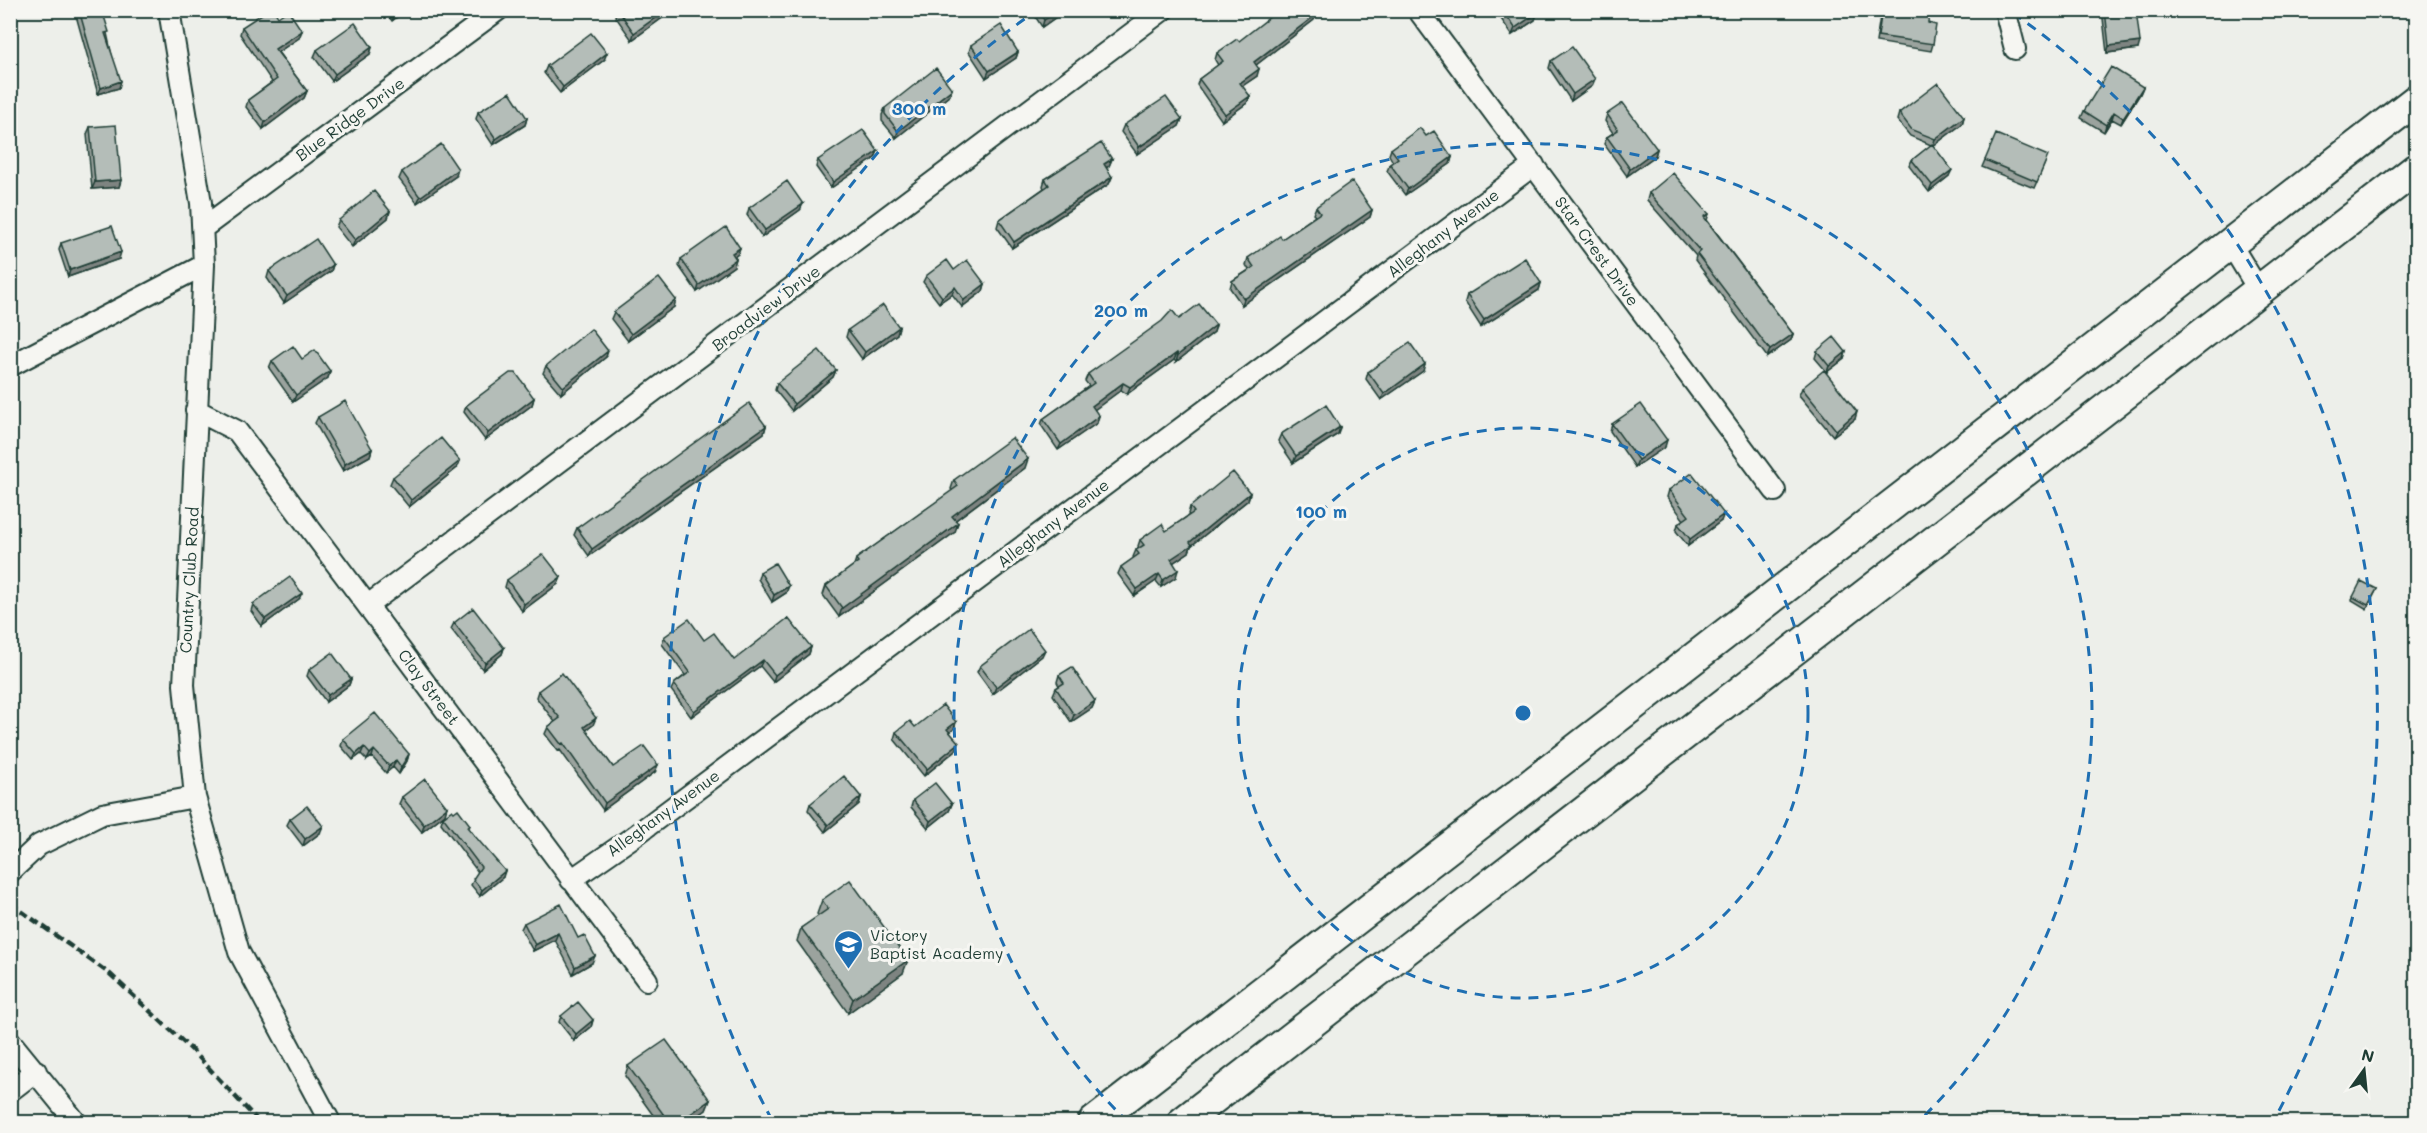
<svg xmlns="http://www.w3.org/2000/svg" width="2427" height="1133" viewBox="0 0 2427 1133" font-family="Mali,sans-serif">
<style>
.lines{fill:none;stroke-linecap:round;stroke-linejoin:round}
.minor-casing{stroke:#1f3d34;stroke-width:24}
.highway-casing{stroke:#1f3d34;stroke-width:34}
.minor{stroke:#f6f6f2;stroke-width:20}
.highway{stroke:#f6f6f2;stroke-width:30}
.rail{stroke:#1f3d34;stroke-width:4.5;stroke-dasharray:9 4.5;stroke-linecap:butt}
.wall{fill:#9ba39e;stroke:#1f3d34;stroke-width:1.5}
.shaded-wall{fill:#7e8481;stroke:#1f3d34;stroke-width:1.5}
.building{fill:#b4bdb8;stroke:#1f3d34;stroke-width:1.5}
.ring{fill:none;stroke:#1f6fb2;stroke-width:3;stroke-dasharray:10 8}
.labels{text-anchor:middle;stroke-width:6;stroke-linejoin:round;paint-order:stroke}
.street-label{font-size:16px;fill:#1f3d34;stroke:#f6f6f2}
.poi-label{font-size:16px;fill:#1f3d34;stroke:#f6f6f2;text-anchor:start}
.centre{fill:#1f6fb2;stroke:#f6f6f2;stroke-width:3}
.ring-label{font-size:18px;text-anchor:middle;font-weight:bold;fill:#1f6fb2;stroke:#f6f6f2;stroke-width:6;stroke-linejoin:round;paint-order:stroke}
</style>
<rect width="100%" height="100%" fill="#edefea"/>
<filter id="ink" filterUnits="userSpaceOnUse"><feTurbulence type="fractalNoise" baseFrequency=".0167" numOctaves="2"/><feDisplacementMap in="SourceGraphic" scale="12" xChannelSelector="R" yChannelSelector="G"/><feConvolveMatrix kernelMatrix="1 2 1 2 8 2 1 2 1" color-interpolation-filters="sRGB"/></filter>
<g filter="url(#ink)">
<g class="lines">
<defs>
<path id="minor" d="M169 10 201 203 204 265 184 685 195 797 239 952 330 1122
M1418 10 1775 491
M2005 10 2015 49
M203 228 498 10
M2230 243 2258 289
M10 366 204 265
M196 410 237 431 647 980
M368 605 1163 10
M10 872 39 845 102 814 195 797
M571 880 633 837 1534 165
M10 1041 76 1122
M10 1091 36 1071"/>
<path id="highway" d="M1094 1122 2416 100
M1183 1122 2416 169"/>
</defs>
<!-- minor casing -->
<use href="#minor" class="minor-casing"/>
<!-- highway casing -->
<use href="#highway" class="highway-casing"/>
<!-- minor -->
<use href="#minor" class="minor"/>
<!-- highway -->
<use href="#highway" class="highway"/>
<!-- rail -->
<path class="rail" d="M10 903 110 974 193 1051 259 1122"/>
</g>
<!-- wall -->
<path class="wall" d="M76 10H102L119 88 98 94 75 12Z
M384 10H406L392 21Z
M617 10H667L665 16 632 40 615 16Z
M1031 10H1066L1042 27Z
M1495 10H1535L1537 13 1535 20 1512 35Z
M1881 10H1920L1928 23 1933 44 1931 51 1876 42Z
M2102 10H2136L2138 49 2107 53Z
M278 17 299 38 278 52 307 91 304 98 263 129 246 107 248 100 272 82 240 34 242 27Z
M1314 20 1256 65 1257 76 1242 86 1250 96 1247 103 1222 121 1197 85 1199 79 1218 65 1215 60 1217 53 1239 41Z
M971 45 1018 52 1016 58 986 78 969 52Z
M372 47 370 54 332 81 314 57 317 50Z
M604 60 560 93 544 73 547 66Z
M1551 61 1592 86 1571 101 1549 68Z
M2143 87 2140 94 2121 124 2112 119 2104 132 2081 118 2084 111Z
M952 89 950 95 896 138 882 121V115L885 108Z
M478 112 527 118 525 125 493 145 476 119Z
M1899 113 1964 117 1962 124 1933 146 1949 176 1929 192 1909 166 1912 160 1931 145 1910 136 1897 120Z
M1607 114 1657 149 1655 156 1627 176 1604 144 1607 137 1613 133 1605 121Z
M1182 119 1179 126 1137 154 1121 132 1124 125Z
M90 127 121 180 119 187 92 189 87 134Z
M1391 149 1452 157 1450 164 1405 195 1387 171 1390 164 1393 162 1389 155Z
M878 151 875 158 831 188 816 167 818 160Z
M1112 159 1109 166 1106 168 1112 177 1109 184 1012 248 997 227 999 220 1044 188 1043 186 1045 179Z
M1985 160 2045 163 2034 188 1982 167Z
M402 172 456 176 417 203 399 179Z
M1649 193 1709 214 1707 220 1793 334 1791 340 1767 357 1695 260 1696 256 1647 200Z
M1316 207 1372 210 1370 217 1242 305 1230 288 1232 281 1249 270 1246 265 1248 258 1282 239 1315 216 1313 214Z
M749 208 800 210 762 237 747 215Z
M390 211 388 218 352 247 336 227 339 220Z
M61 243 119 259 68 277 59 250Z
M738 254 735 256 734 266 697 292 679 266 681 259Z
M333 265 331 271 284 303 267 278 269 271Z
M926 276 985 284 983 291 962 307 952 294 939 303 923 282Z
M1541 283 1539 290 1481 327 1465 302 1467 295Z
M674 307 628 341 611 319 614 312Z
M1179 319 1216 325 1214 332 1176 362 1174 360 1127 394 1121 390 1094 409 1097 423 1058 450 1041 425 1043 419 1089 386 1085 381 1088 374Z
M899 327 897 334 862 359 846 337 848 330Z
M1817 351 1846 352 1844 359 1827 372 1815 358Z
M606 357 561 394 543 373 546 366Z
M302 359 330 371 328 378 293 402 269 368 272 361Z
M836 370 833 377 792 411 775 390 777 383Z
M1423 371 1381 400 1366 379 1368 372Z
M1802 388 1855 419 1833 436 1799 395Z
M534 398 532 405 485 440 464 412 466 406Z
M318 417 372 449 370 456 343 471 315 423Z
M1612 424 1665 447 1635 467 1610 431Z
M766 426 764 433 589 556 574 535 577 528Z
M1340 427 1338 434 1293 463 1278 441 1281 434Z
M460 461 457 468 409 507 390 484 393 477Z
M1025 468 956 520 955 532 839 617 823 595 826 586 854 565 856 559 952 491 951 489 954 480Z
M1669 490 1721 521 1688 546 1676 531 1678 524 1684 520 1667 497Z
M1250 493 1248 500 1191 546 1189 552 1173 563 1176 577 1161 587 1156 581 1134 596 1118 574 1121 567 1134 558 1133 557 1136 550 1139 548 1138 546 1140 540 1166 531 1189 515 1188 514 1190 507Z
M760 572 786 593 772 602 758 579Z
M561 577 558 584 522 611 505 587 507 580Z
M2377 589 2367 609 2352 600 2353 597Z
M299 599 262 626 251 611 253 604Z
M454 623 504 648 502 654 483 670 451 629Z
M664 637 704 640 734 660 811 647 809 654 773 682 760 666 691 717 671 690 674 684 685 675 662 644Z
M1042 656 993 694 977 672 980 666Z
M309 670 351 679 349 685 326 702 307 676Z
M1059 675 1095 701 1092 708 1071 722 1053 695 1056 688 1059 686 1057 682Z
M538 691 593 725 586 730 613 767 655 772 603 810 560 750 558 751 545 734 548 727 555 722 536 697Z
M956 722 954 729 949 732 956 750 924 776 894 739 896 732 915 727Z
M343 739 409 754 407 761 399 774 393 767 386 773 372 757 367 760 361 754 353 760 341 746Z
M402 797 445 814 422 832 399 804Z
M861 797 859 804 825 832 808 810 810 804Z
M913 800 952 804 949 811 928 828 911 807Z
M443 817 470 825 469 828 503 877 480 896 471 885 478 872 441 823Z
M290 819 320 833 303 846 287 825Z
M822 900 903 973 848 1013 797 941 801 928 819 916 817 914Z
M524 923 578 938 592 963 573 974 555 940 533 951 521 929Z
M561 1016 593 1020 591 1027 574 1041 559 1022Z
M628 1066 710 1100 706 1110 689 1122H658L625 1076Z"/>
<!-- shaded-wall -->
<path class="shaded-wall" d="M400 10H406L392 21 395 14Z
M666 10H667L665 16 632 40 634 33Z
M1059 10H1066L1042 27 1044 20Z
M1537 13 1535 20 1512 35 1515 28Z
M1317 14 1314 20 1251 69 1254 62Z
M302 31 299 38 272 56 275 49Z
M2140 42 2138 49 2107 53 2109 46Z
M372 47 370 54 332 81 335 74Z
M1018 52 1016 58 986 78 989 71Z
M607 53 604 60 560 93 563 87Z
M1259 69 1257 76 1238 89 1240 83Z
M1595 79 1592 86 1571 101 1573 94Z
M121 81 119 88 98 94 101 88Z
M2143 87 2140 94 2121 124 2123 118Z
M952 89 950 95 896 138 898 131Z
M307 91 304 98 263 129 265 122Z
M1250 96 1247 103 1222 121 1225 114Z
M2114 112 2112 119 2104 132 2106 125Z
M1964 117 1962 124 1933 146 1935 139Z
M527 118 525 125 493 145 496 139Z
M1182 119 1179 126 1137 154 1139 147Z
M1657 149 1655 156 1627 176 1630 169Z
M878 151 875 158 831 188 833 182Z
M1452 157 1450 164 1405 195 1408 189Z
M1112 159 1109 166 1101 171 1104 164Z
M458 169 456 176 417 203 420 197Z
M1952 170 1949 176 1929 192 1932 185Z
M1112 177 1109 184 1012 248 1014 242Z
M121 180 119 187 92 189 95 182Z
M803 204 800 210 762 237 765 230Z
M1372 210 1370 217 1242 305 1244 299Z
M390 211 388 218 352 247 355 240Z
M740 248 738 254 730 260 732 253Z
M121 252 119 259 68 277 70 270Z
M736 259 734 266 697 292 699 285Z
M333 265 331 271 284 303 287 296Z
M1541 283 1539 290 1481 327 1484 320Z
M985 284 983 291 962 307 964 300Z
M955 287 952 294 939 303 942 297Z
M676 300 674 307 628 341 631 334Z
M1216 325 1214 332 1176 362 1178 355Z
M899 327 897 334 862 359 865 352Z
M1793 334 1791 340 1767 357 1770 350Z
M608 351 606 357 561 394 563 387Z
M1846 352 1844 359 1827 372 1829 366Z
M1177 353 1174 360 1127 394 1130 387Z
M1425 364 1423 371 1381 400 1384 394Z
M836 370 833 377 792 411 794 404Z
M330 371 328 378 293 402 296 395Z
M1123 383 1121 390 1090 413 1092 406Z
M534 398 532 405 485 440 488 433Z
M1857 412 1855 419 1833 436 1836 430Z
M1099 416 1097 423 1058 450 1061 444Z
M766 426 764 433 589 556 592 549Z
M1340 427 1338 434 1293 463 1296 456Z
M1667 440 1665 447 1635 467 1638 460Z
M372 449 370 456 343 471 345 464Z
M1028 459 1025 468 949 525 952 516Z
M460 461 457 468 409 507 411 500Z
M1250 493 1248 500 1191 546 1189 552 1168 566 1171 559 1190 542Z
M1724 514 1721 521 1688 546 1690 539Z
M958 523 955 532 839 617 842 608Z
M1178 570 1176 577 1161 587 1163 580Z
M1159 574 1156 581 1134 596 1137 589Z
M561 577 558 584 522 611 524 604Z
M789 586 786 593 772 602 774 595Z
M302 593 299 599 262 626 265 619Z
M811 647 809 654 773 682 775 675Z
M504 648 502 654 483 670 485 663Z
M1045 650 1042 656 993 694 996 687Z
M763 660 760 666 691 717 694 711Z
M351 679 349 685 326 702 328 695Z
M1095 701 1092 708 1071 722 1074 715Z
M596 718 593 725 581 734 584 727Z
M956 722 954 729 945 736 947 729Z
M959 743 956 750 924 776 927 769Z
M364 747 361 754 353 760 356 754Z
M374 750 372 757 367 760 370 754Z
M409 754 407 761 399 774 401 767Z
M396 760 393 767 386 773 389 766Z
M658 765 655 772 603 810 605 803Z
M861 797 859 804 825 832 828 825Z
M952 804 949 811 928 828 930 821Z
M447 807 445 814 422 832 424 825Z
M323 826 320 833 303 846 305 839Z
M505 871 503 877 480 896 482 890Z
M558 933 555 940 533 951 535 945Z
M595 956 592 963 573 974 575 967Z
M908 960 903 973 848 1013 853 999Z
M593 1020 591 1027 574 1041 576 1034Z
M710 1100 706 1110 689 1122H679Z"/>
<!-- building -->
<path class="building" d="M79 10H102L109 32 105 33 121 81 101 88Z
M268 10H274L278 17 288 10 302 31 275 49 307 91 265 122 248 100 277 79 242 27Z
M392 10H400L395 14Z
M618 10H666L634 33Z
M1038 10H1059L1044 20Z
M1279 10H1314L1317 14 1254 62 1259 69 1240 83 1250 96 1225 114 1199 79 1223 61 1217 53 1237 39 1239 41Z
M1503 10H1535L1537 13 1515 28Z
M1882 10H1920V12L1929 13 1928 23 1936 25 1933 44 1878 36Z
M2105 10H2136L2140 42 2109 46Z
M355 23 372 47 335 74 317 50Z
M1001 25 1018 52 989 71 971 45Z
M591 33 607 53 563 87 547 66Z
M1572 47 1595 79 1573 94 1551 61Z
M2111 67 2143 87 2123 118 2114 112 2106 125 2084 111Z
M936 68 952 89 898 131 885 114V108Z
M1938 83 1964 117 1935 139 1912 130 1899 113Z
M510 92 527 118 496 139 478 112Z
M1166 97 1182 119 1139 147 1124 125Z
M1623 103 1657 149 1630 169 1607 137 1618 130 1607 114Z
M116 125 121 180 95 182 90 127Z
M1420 128 1426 136 1434 131 1452 157 1408 189 1390 164 1398 158 1391 149Z
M863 130 878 151 833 182 818 160Z
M1996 134 2048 156 2037 182 1985 160Z
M1101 143 1112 159 1104 164 1112 177 1014 242 999 220 1049 185 1045 179Z
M441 144 458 169 420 197 402 172Z
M1932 144 1952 170 1932 185 1912 160Z
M1673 173 1709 214 1704 217 1793 334 1770 350 1697 254 1700 251 1649 193Z
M787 181 803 204 765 230 749 208Z
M1352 181 1372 210 1244 299 1232 281 1254 267 1248 258 1280 236 1282 239 1320 213 1316 207Z
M374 191 390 211 355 240 339 220Z
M112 226 121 252 70 270 61 243Z
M726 227 740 248 732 253 736 259 699 285 681 259Z
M316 239 333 265 287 296 269 271Z
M1525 258 1541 283 1484 320 1467 295Z
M947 260 954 270 967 260 985 284 964 300 955 287 942 297 926 276Z
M659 278 676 300 631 334 614 312Z
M1199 304 1216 325 1178 355 1177 353 1130 387 1123 383 1092 406 1099 416 1061 444 1043 419 1094 383 1088 374 1162 321 1172 310 1179 319Z
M883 305 899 327 865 352 848 330Z
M591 329 608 351 563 387 546 366Z
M1834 337 1846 352 1829 366 1817 351Z
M1410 343 1425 364 1384 394 1368 372Z
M293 346 302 359 315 350 330 371 296 395 272 361Z
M819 350 836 370 794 404 777 383Z
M1824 370 1857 412 1836 430 1802 388Z
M510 373H516L534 398 488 433 466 406Z
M345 401 372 449 345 464 318 417Z
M749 403 766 426 592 549 577 528Z
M1641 404 1667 440 1638 460 1612 424Z
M1326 405 1340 427 1296 456 1281 434Z
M441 438 460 461 411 500 393 477Z
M1012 438 1028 459 952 516 958 523 842 608 826 586 858 562 856 559 958 486 954 480Z
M1233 472 1250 493 1190 542 1192 545 1171 559 1178 570 1163 580 1159 574 1137 589 1121 567 1139 554 1136 550 1144 545 1140 540 1162 524 1166 531 1194 512 1190 507Z
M1692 473 1724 514 1690 539 1678 524 1689 516 1669 490Z
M543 554 561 577 524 604 507 580Z
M775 563 789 586 774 595 760 572Z
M290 577 302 593 265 619 253 604Z
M2361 581 2377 589 2368 605 2353 597Z
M473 608 504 648 485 663 454 623Z
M788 618 811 647 775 675 763 660 694 711 674 684 690 672 664 637 689 619 704 640 714 633 734 660Z
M1029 629 1045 650 996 687 980 666Z
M332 653 351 679 328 695 309 670Z
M1072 667 1095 701 1074 715 1056 688 1064 683 1059 675Z
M562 673 596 718 584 727 613 767 644 746 658 765 605 803 563 743 561 744 548 727 560 718 538 691Z
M943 705 956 722 947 729 959 743 927 769 896 732 910 721 915 727Z
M375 713 409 754 401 767 396 760 389 766 374 750 370 754 364 747 356 754 343 739Z
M844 776 861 797 828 825 810 804Z
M425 779 447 807 424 825 402 797Z
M935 783 952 804 930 821 913 800Z
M307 806 323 826 305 839 290 819Z
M458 809 470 825 467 827 505 871 482 890 473 879 481 867 443 817 452 810 454 812Z
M850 880 908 960 853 999 801 928 828 909 822 900Z
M561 904 578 938 584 935 595 956 575 967 558 933 535 945 524 923Z
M578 1002 593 1020 576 1034 561 1016Z
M666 1040 710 1100 679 1122H669L628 1066Z"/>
</g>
<!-- distance rings -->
<g class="ring">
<circle cx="1523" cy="713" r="285"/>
<path d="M1128 1122A569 569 0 1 1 1918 1122"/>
<path d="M772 1120A854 854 0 0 1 1033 13M2013 13A854 854 0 0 1 2274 1120"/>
</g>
<!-- icons -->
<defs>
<symbol id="school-pin" viewBox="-11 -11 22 30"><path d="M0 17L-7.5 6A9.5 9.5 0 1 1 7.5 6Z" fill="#1f6fb2" stroke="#f6f6f2"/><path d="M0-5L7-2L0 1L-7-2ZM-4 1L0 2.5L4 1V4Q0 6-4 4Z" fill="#fff"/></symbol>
</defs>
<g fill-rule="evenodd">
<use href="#school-pin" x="832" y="928" width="33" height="45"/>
</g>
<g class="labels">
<!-- street labels -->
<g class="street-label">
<text transform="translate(350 119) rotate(-36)" y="6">Blue Ridge Drive</text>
<text transform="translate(1443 233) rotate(-37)" y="6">Alleghany Avenue</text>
<text transform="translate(1597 251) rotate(54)" y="6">Star Crest Drive</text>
<text transform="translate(766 308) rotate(-37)" y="6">Broadview Drive</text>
<text transform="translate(1053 523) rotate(-37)" y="6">Alleghany Avenue</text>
<text transform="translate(189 580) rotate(-87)" y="6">Country Club Road</text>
<text transform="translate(429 687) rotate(53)" y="6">Clay Street</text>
<text transform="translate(663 813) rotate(-36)" y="6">Alleghany Avenue</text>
</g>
<!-- poi labels -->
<g class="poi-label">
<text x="870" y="941">Victory<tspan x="870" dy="18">Baptist Academy</tspan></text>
</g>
</g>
<circle cx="1523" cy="713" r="9" class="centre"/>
<g class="ring-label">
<text x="919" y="115">300 m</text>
<text x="1121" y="317">200 m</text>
<text x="1321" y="518">100 m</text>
</g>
<!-- margin -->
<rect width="2427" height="1133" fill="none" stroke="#f6f6f2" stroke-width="36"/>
<rect x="18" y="18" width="2391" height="1097" fill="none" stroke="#1f3d34" stroke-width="2" filter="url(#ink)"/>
<!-- north arrow -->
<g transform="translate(2364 1070) rotate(15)" stroke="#f6f6f2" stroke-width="4.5" paint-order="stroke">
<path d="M0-4.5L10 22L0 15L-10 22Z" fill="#1f3d34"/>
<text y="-9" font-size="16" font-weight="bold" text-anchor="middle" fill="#1f3d34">N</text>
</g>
</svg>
